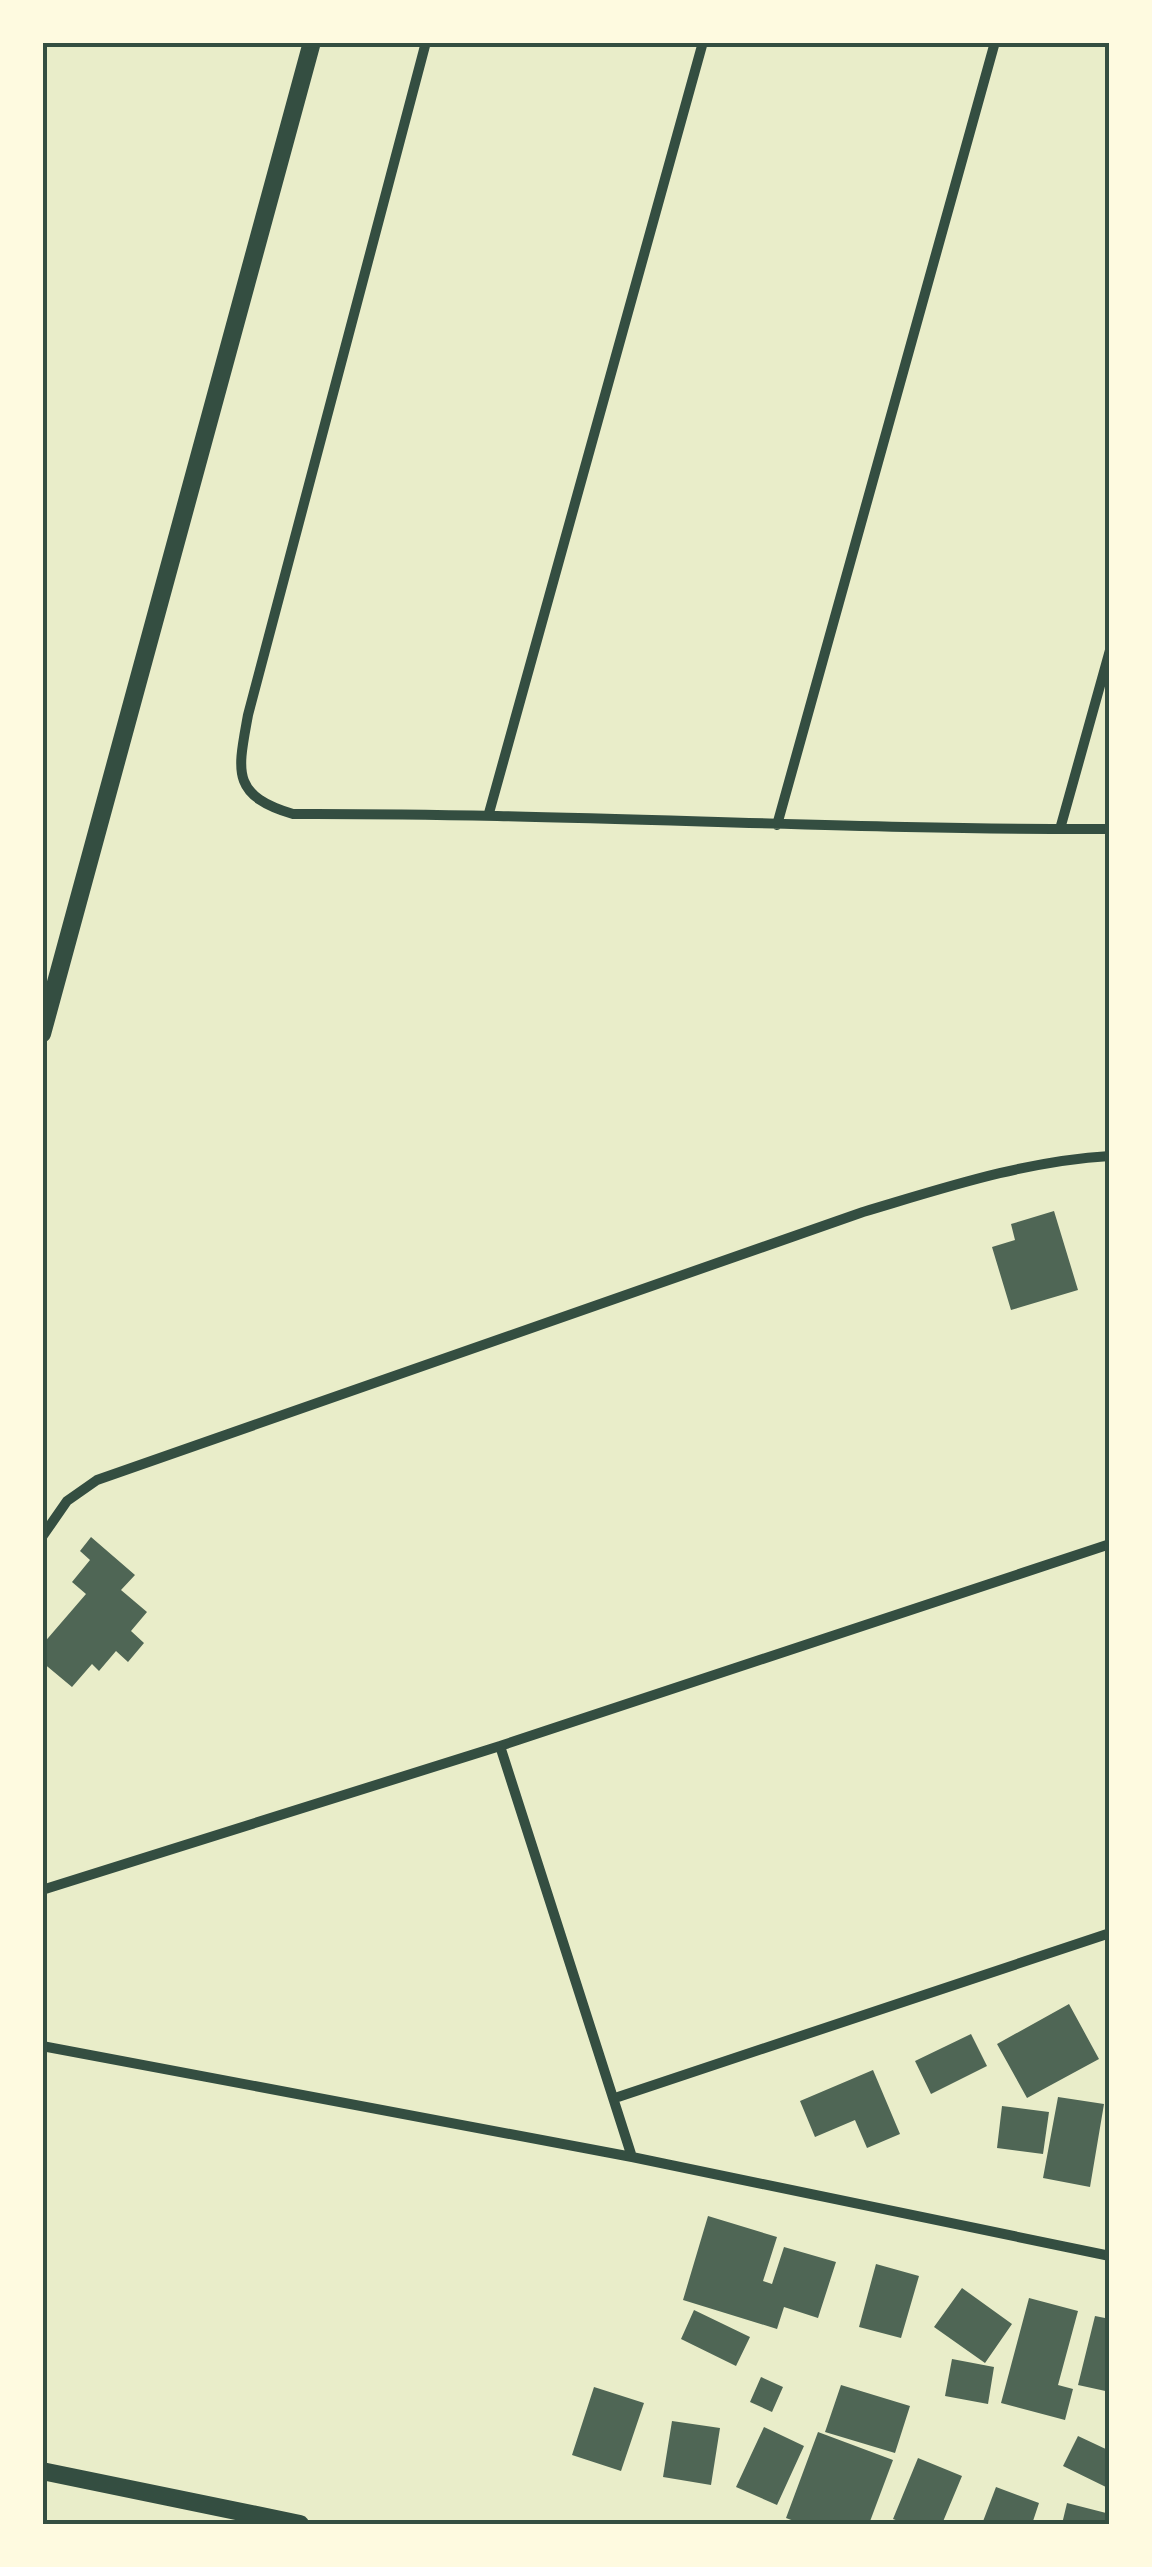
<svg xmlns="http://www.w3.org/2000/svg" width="1152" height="2567" viewBox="0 0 1152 2567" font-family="'Asap Condensed',sans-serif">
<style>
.building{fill:#4f6655}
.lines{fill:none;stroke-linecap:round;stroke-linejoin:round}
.minor{stroke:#344e41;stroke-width:10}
.tertiary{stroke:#344e41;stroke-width:18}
.neatline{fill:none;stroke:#344e41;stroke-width:4}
</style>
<rect width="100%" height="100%" fill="#e9edc9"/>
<!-- building -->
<path class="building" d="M1054 1211 1078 1290 1011 1310 992 1247 1015 1240 1011 1224Z
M91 1537 135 1575 121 1590 147 1612 131 1631 144 1643 128 1662 116 1651 99 1671 92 1664 72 1687 42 1662V1645L86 1594 72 1582 90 1560 80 1551Z
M1069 2004 1099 2059 1027 2098 997 2044Z
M971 2034 987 2066 931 2094 915 2061Z
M873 2070 900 2134 867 2148 855 2120 815 2137 800 2101Z
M1058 2097 1104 2104 1090 2187 1043 2178Z
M1002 2106 1049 2112 1043 2154 997 2148Z
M708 2216 777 2237 763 2281 772 2284 784 2247 836 2262 818 2318 784 2307 777 2329 683 2300Z
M876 2264 919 2276 901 2338 859 2327Z
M962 2288 1012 2324 985 2363 934 2327Z
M1029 2298 1078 2311 1058 2385 1073 2389 1065 2420 1001 2403Z
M694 2310 750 2337 736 2366 681 2339Z
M1095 2316 1110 2319V2392L1078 2385Z
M952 2359 994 2367 988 2404 945 2396Z
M761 2377 783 2387 772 2412 750 2402Z
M841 2385 910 2406 895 2453 825 2432Z
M594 2387 644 2403 621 2471 572 2455Z
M672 2421 720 2428 711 2485 663 2477Z
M764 2427 804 2446 777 2505 736 2487Z
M818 2432 893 2460 869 2524H802L786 2518Z
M1078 2436 1110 2451V2489L1063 2466Z
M918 2458 962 2476 942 2524H906L893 2519Z
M996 2487 1039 2503 1032 2524H982Z
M1067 2503 1110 2514V2524H1062Z"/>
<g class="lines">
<!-- minor -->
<path class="minor" d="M426 42 248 715C238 771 230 795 293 814 566 813 837 830 1110 829
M489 813 703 42
M777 825 995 42
M1060 829 1110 650
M42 1537 67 1501 97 1480 863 1212C944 1188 1024 1161 1110 1156
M500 1746 632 2157
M42 1890 500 1746 1110 1544
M42 2046 632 2157 1110 2256
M615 2098 1110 1933"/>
<!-- tertiary -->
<path class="tertiary" d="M42 1034 312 42
M42 2471 300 2524"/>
</g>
<!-- border -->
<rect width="1152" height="2567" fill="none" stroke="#fefae0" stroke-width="90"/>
<rect x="45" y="45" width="1062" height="2477" class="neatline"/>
</svg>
